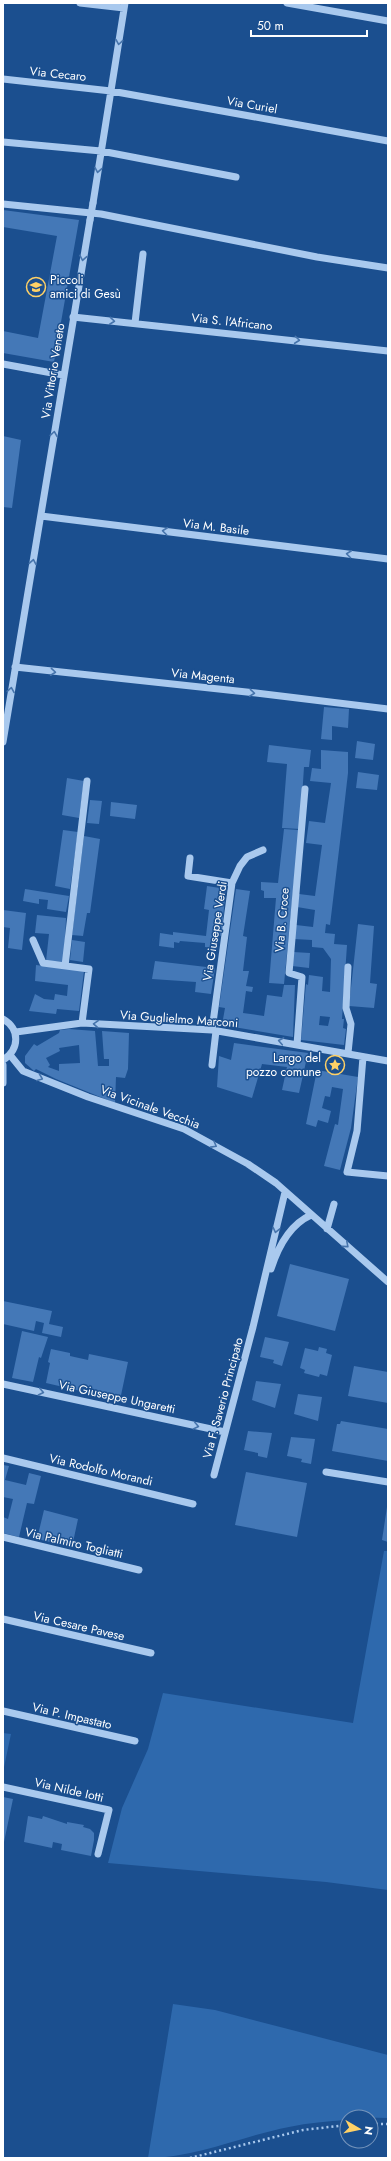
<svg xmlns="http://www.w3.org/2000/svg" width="391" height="2161" viewBox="0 0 391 2161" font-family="Jost,sans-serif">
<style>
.green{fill:#2e69ad}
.building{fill:#4478b7;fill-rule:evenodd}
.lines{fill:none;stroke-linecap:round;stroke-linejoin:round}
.path{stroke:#a9c9ee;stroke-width:2.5;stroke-dasharray:2 3;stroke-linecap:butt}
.minor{stroke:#a9c9ee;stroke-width:7}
.minor-bridge{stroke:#a9c9ee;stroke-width:7}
.oneway{stroke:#4674ac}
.labels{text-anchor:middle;stroke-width:3;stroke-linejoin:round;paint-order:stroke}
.street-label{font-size:12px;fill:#fff;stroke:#1b4f8f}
.poi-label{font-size:12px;fill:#fff;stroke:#1b4f8f;text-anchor:start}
</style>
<rect width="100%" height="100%" fill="#1b4f8f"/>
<!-- green -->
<path class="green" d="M384 1551H388V1890L326 1882 108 1863 122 1808 148 1749 163 1693 353 1723Z
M3 1733 11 1734 3 1772Z
M173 2004 215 2010 388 2055V2118L347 2117V2120C328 2121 308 2123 289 2127 242 2136 196 2158 148 2158Z"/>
<!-- building -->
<path class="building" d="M3 210 79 220 54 362 3 353V331L38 338 57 236 3 227Z
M3 436 21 440 12 508 3 507Z
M324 707 349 709 348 728 332 726V740L321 739Z
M357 741 375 744 373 760 355 758Z
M269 745 311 750 309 767H304L300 829 282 828 287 764 267 762Z
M321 750 348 752V773L342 825 330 925 326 924 325 933 335 934 334 944 347 945 342 1019H344L343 1028 346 1029 344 1045 301 1040 306 984 308 985 309 975 323 977 322 991 330 992 331 959 323 948 312 947V940L294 939 296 925 313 927 315 910 297 907 299 894 315 896 322 845 306 843 309 821 325 823 331 783 310 781 312 768 321 769ZM320 1016 330 1017 328 1026 319 1025Z
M358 772 379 775 377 790 356 788Z
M67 778 84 781 79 818 62 815Z
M90 800 102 801 99 824 87 823Z
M111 802 137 805 135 819 110 816Z
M284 829 299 830 284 984 269 983 276 898H264V891L261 890V882L278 883Z
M63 830 78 832 70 889 55 886Z
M84 836 100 839 90 913H87L83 936 72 935Z
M207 886 226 889 221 936 219 935 217 949 205 947V943L180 941 179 943 174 942V948L159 946 160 933 173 935V932L206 936 209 910 204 909Z
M25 889 69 896 66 912 47 909 48 900 39 899V904L23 901Z
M236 889 250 891 243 936 247 937 243 971H249L246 986 253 987 252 992 246 991 243 1013 264 1016 267 995 282 997 284 985H295L293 1037 222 1025 225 1008 219 1007Z
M3 910 26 913 22 950 8 948 10 928 3 927Z
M37 915 66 918 64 962 46 961 49 934 35 933Z
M358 924 374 926 370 983 377 984 374 1008 349 1006Z
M72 940 85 942 83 962 70 960Z
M293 952 310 953 309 968 292 966Z
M155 961 215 968 211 994 195 992 196 982 152 979Z
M36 965 84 971 79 1011 57 1009 56 1014 29 1011 35 994 44 999 54 1000 55 994 67 996 68 985 35 981Z
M69 1029 95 1031 98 1066H109V1059H104L102 1031 129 1033 128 1069 125 1078 116 1077 115 1103 56 1079 36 1069 34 1071 25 1063V1056L34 1044 37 1046 59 1033 60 1030ZM79 1045 80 1063 59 1064V1071L48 1067 50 1065 46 1058 60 1051 59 1048Z
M234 1043 308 1053 299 1093 282 1090 287 1067 262 1064 252 1098 217 1087 219 1056 231 1060Z
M317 1070 358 1077 351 1128 340 1170 324 1166 335 1124 338 1125 343 1089 332 1087 330 1097 325 1096 322 1108 331 1111 328 1123 318 1120 316 1127 306 1124Z
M290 1264 349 1279 335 1331 277 1316Z
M3 1301 52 1311 49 1324 63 1327 61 1337 42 1333 44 1323 36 1321 34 1331 3 1324Z
M22 1331 48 1337 41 1358 39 1357 33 1382 12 1378Z
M265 1337 289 1342 282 1366 273 1363 274 1360 260 1357Z
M319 1347 327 1349 326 1353 332 1355 327 1376 320 1374 319 1377 304 1373 305 1370 300 1368 305 1348 318 1351Z
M51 1349 70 1353V1356L88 1360 89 1354 128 1362 120 1400 46 1383 50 1363 48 1362Z
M354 1366 388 1372V1403L348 1396Z
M256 1381 281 1384 275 1408 252 1400Z
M298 1394 322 1397 318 1421 294 1414Z
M341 1421 388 1429V1461L332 1451 337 1424H340Z
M248 1431 272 1433 267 1458 258 1456V1453L244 1450Z
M291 1437 315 1439 311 1464 301 1462 302 1459 287 1456Z
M3 1465 9 1466 5 1480 26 1485 29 1473 41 1476 34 1504 27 1503 19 1537 3 1533V1517L8 1519 13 1499 3 1497Z
M246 1472 307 1483 297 1537 235 1525Z
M387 1507H388V1542L382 1540Z
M44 1510 78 1519 72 1547 37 1539Z
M3 1797 13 1799 4 1842H3Z
M28 1816 42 1819 43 1816 67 1824V1822L84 1825 83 1827 90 1829 94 1833V1840L91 1856 61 1850 62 1844 53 1842 52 1848 24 1842Z"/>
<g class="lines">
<!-- path -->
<path class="path" d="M371 2124H388
M190 2158 303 2130 347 2125"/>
<!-- minor -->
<path class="minor" d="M80 3 124 8
M287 3 388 21
M3 79 111 91 388 141
M3 142 101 151 236 177
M93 203 125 3
M3 204 101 214 317 257 388 268
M73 317 388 351
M135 323 143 254
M3 364 63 375
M41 516 388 559
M15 667 256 693 388 709
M3 742 90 220
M190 858 188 876 232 883
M33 940 43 963 89 969 82 1023
M65 966 87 781
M3 1019C20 1029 20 1049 3 1060
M212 1030 232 883 240 866 247 857 263 850
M16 1032 82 1023 212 1030 388 1061
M297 1045 302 977 289 973 305 789
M348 1053 351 1024 346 1008 348 967
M10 1055 23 1071 88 1097 184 1129 248 1164 276 1183 388 1282
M363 1057 357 1131 347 1172 388 1176
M3 1065V1083
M212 1065 216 1031
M327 1229 334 1204
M271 1269C278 1247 289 1225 311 1215
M3 1384 225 1432
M3 1458 193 1504
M326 1472 388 1482
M214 1475 253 1327 285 1192
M3 1537 139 1570
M3 1619 151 1653
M3 1711 135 1741
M3 1787 109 1810 98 1854"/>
<!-- minor-bridge -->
<path class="minor-bridge" d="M90 220 93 203"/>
</g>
<!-- one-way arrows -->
<defs><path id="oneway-chevron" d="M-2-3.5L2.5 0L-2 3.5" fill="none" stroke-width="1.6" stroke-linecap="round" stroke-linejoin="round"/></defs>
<g class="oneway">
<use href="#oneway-chevron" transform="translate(119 42) rotate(99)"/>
<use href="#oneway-chevron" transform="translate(98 170) rotate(100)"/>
<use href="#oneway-chevron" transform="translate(83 258) rotate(100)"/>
<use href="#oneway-chevron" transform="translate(112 321) rotate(6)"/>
<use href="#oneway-chevron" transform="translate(297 340) rotate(6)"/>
<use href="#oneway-chevron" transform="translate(54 434) rotate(-81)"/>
<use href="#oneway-chevron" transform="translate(165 531) rotate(-173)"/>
<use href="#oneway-chevron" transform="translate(349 554) rotate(-173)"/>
<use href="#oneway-chevron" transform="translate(33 562) rotate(-80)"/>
<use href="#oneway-chevron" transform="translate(53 672) rotate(6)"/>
<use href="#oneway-chevron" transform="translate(11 690) rotate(-81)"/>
<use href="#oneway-chevron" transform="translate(252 693) rotate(6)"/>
<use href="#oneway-chevron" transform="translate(96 1024) rotate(-176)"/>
<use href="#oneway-chevron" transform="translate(281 1041) rotate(-169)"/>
<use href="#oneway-chevron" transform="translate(40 1078) rotate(22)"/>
<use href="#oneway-chevron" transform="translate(214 1145) rotate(29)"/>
<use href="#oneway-chevron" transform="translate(276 1230) rotate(103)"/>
<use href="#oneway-chevron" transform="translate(346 1245) rotate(41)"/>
<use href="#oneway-chevron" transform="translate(41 1392) rotate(12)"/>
<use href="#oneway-chevron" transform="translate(196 1426) rotate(12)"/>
</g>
<!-- icons -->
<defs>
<symbol id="school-ring" viewBox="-11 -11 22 22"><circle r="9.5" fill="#1b4f8f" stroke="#ffd166" stroke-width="1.5"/><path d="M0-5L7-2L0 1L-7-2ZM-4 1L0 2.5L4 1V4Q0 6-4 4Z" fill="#ffd166"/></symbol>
<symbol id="sight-ring" viewBox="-11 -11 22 22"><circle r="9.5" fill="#1b4f8f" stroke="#ffd166" stroke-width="1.5"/><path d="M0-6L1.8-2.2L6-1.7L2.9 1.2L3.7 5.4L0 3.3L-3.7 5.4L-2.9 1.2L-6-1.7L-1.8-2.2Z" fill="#ffd166"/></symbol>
</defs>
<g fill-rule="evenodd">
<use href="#school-ring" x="25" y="276" width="22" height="22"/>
<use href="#sight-ring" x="324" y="1054" width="22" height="22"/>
</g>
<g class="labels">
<!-- street labels -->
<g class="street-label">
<text transform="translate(58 74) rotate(6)" y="4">Via Cecaro</text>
<text transform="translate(252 105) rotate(10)" y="4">Via Curiel</text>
<text transform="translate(232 322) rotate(6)" y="4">Via S. l'Africano</text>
<text transform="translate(53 371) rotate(-81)" y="4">Via Vittorio Veneto</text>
<text transform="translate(216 527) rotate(7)" y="4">Via M. Basile</text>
<text transform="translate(203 676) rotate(6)" y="4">Via Magenta</text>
<text transform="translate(282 920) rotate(-85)" y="4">Via B. Croce</text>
<text transform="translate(215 931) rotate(-81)" y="4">Via Giuseppe Verdi</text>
<text transform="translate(179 1019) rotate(4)" y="4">Via Guglielmo Marconi</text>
<text transform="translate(150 1107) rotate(20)" y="4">Via Vicinale Vecchia</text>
<text transform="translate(117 1397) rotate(12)" y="4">Via Giuseppe Ungaretti</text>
<text transform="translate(223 1398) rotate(-75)" y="4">Via F. Saverio Principato</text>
<text transform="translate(101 1470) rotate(13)" y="4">Via Rodolfo Morandi</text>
<text transform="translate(74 1543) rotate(13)" y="4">Via Palmiro Togliatti</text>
<text transform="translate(79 1626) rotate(13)" y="4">Via Cesare Pavese</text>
<text transform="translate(72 1716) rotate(13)" y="4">Via P. Impastato</text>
<text transform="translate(69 1790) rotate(13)" y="4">Via Nilde Iotti</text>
</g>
<!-- poi labels -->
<g class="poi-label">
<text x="50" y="284">Piccoli<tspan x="50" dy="14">amici di Gesù</tspan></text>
<text x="321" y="1062" text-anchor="end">Largo del<tspan x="321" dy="14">pozzo comune</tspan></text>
</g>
</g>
<!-- border -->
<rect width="391" height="2161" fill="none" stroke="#ffffff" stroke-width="8"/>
<!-- north arrow -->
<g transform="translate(359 2129) rotate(99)"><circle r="19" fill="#1b4f8f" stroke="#7695bc"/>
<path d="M0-3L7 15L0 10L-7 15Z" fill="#ffd166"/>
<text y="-6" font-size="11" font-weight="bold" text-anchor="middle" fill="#ffffff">N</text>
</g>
<!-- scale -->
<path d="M251 30v6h116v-6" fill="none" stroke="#ffffff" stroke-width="2"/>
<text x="257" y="30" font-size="12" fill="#ffffff" stroke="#1b4f8f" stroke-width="3" paint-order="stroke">50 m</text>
</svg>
